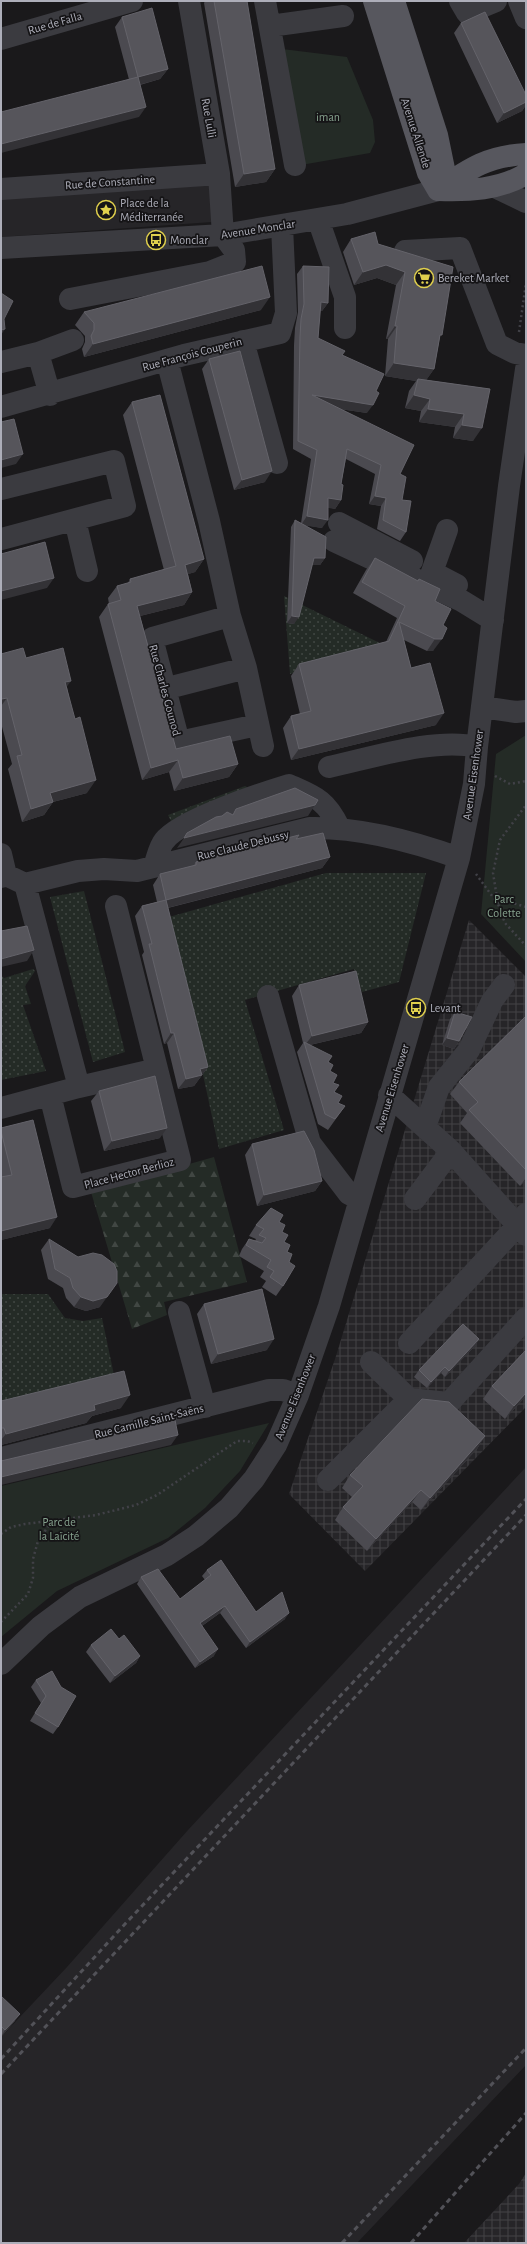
<svg xmlns="http://www.w3.org/2000/svg" width="527" height="2244" viewBox="0 0 527 2244" font-family="'Alegreya Sans',sans-serif">
<style>
.built{fill:#262528}
.industrial{fill:url(#industrial-grid)}
.grass{fill:url(#grass-dots)}
.forest{fill:url(#forest-firs)}
.park{fill:#242b26}
.lines{fill:none;stroke-linecap:round;stroke-linejoin:round}
.path{stroke:#414147;stroke-width:2.5;stroke-dasharray:2 3;stroke-linecap:butt}
.minor{stroke:#3b3b40;stroke-width:22}
.major{stroke:#57575e;stroke-width:22}
.rail{stroke:#525258;stroke-width:3;stroke-dasharray:5 4;stroke-linecap:butt}
.wall{fill:#4b4a50}
.shaded-wall{fill:#333236}
.building{fill:#56555b;stroke:#64636a}
.labels{text-anchor:middle;stroke-width:3.5;stroke-linejoin:round;paint-order:stroke}
.street-label{font-size:12px;fill:#adaeb9;stroke:#151416}
.park-label{font-size:12px;fill:#86a28e;stroke:#151416}
.poi-label{font-size:12px;fill:#adaeb9;stroke:#151416;text-anchor:start}
</style>
<defs>
<pattern id="industrial-grid" width="8" height="8" patternUnits="userSpaceOnUse"><rect width="8" height="8" fill="#262528"/><path d="M0 4h8M4 0v8" fill="none" stroke="#434245"/></pattern>
<pattern id="grass-dots" width="8" height="8" patternUnits="userSpaceOnUse"><rect width="8" height="8" fill="#242b26"/><path d="M2 2h.1M6 6h.1" fill="none" stroke="#414743" stroke-width="1.8" stroke-linecap="round"/></pattern>
<pattern id="forest-firs" width="22" height="20" patternUnits="userSpaceOnUse"><rect width="22" height="20" fill="#242b26"/><path d="M5 1l3.5 6h-7zM16 11l3.5 6h-7z" fill="#414743"/></pattern>
</defs>
<rect width="100%" height="100%" fill="#1a191b"/>
<!-- built -->
<path class="built" d="M211 185 212 222 1 237V198Z
M526 1467V2065L357 2243H1V2037L67 1967 188 1830Z"/>
<!-- industrial -->
<path class="industrial" d="M469 920 526 977V1407L365 1571 289 1494 336 1356Z
M526 2173V2243H464L519 2184Z"/>
<!-- grass -->
<path class="grass" d="M284 596 390 648 290 674Z
M245 786 251 789 173 825 168 815Z
M326 873H426L399 982 362 992 354 969 245 1000 284 1130 219 1149 169 917Z
M84 891 125 1052 93 1062 50 897Z
M33 969 35 971 25 986 31 1004 23 1005 46 1071 1 1080V975L4 978Z
M1 1294H48L65 1318 83 1321 102 1318 114 1375 1 1402Z"/>
<!-- forest -->
<path class="forest" d="M214 1157 247 1282 164 1302 167 1315 132 1329 91 1192Z"/>
<!-- park -->
<path class="park" d="M274 48 347 57 373 120 375 142 370 153 301 165Z
M526 735V962L481 914 496 754Z
M269 1423 240 1471 205 1508 168 1538 57 1591 1 1637V1486Z"/>
<g class="lines">
<!-- path -->
<path class="path" d="M519 332 526 283
M495 776 510 784 526 781
M476 874 498 904
M498 904 493 873 500 840 526 805
M526 907 506 901 498 904 505 923 526 946
M1 1534 11 1527 25 1524 96 1515 136 1505 157 1495 237 1441H247L253 1443
M1 1622 28 1594 33 1578V1559L38 1541 52 1521"/>
<!-- minor -->
<path class="minor" d="M265 1 295 165
M460 1 467 13 496 1
M519 1 526 18
M270 26 343 16
M1 39 132 1
M495 187 526 202
M1 189 219 174
M318 219 345 297V328
M1 248 223 235 347 214 438 190
M405 251 460 248 497 344 515 353 526 355
M70 299 210 272 235 262 234 250 223 235 219 174 189 1
M243 341 277 463
M38 353 73 340
M167 360 209 521 230 616 246 668 263 746
M1 362 38 353 50 395
M1 407 184 355 280 333 286 313 282 226
M1 489 114 461 125 506 1 539
M75 520 87 571
M339 523 412 561
M447 530 432 572 457 585
M334 541 462 601 493 620
M230 616 152 638 179 742 257 725
M164 689 246 668
M482 707 516 712 526 711
M329 767C371 758 436 737 477 747
M1 854 6 875
M154 866C157 859 159 847 164 841 179 820 263 793 289 785 316 797 326 800 339 827
M1 877 6 875 25 884
M25 884 78 871 104 869 137 871 310 828C361 827 412 841 459 858
M116 906 157 1069
M268 996 310 1143 349 1194 359 1199
M50 1095 73 1187 180 1160 157 1069 79 1087
M389 1095 451 1151 526 1235
M1 1108 79 1087 25 884
M425 1127 439 1087 469 1050 492 1001 504 985
M415 1199 451 1151
M179 1312 205 1407
M409 1343 518 1225 526 1214
M371 1362 409 1399
M1 1458 269 1390H283L298 1395
M328 1480 409 1399 449 1403 526 1318
M1 1664 41 1626 80 1597 167 1555 196 1536 229 1508 254 1479 276 1445 298 1395 329 1306 459 858 474 784 477 747 509 486 526 369"/>
<!-- major -->
<path class="major" d="M374 1 428 173 438 190
M394 1 437 135 444 169 438 190
M438 190C469 169 487 156 526 154
M438 190C469 191 499 190 526 174"/>
<!-- rail -->
<path class="rail" d="M1 2059 125 1924 526 1499
M1 2074 526 1515
M342 2243 526 2048
M411 2243 526 2113"/>
</g>
<!-- wall -->
<path class="wall" d="M205 1H214L275 169 266 182 235 187 204 3Z
M122 17 168 69 160 79 140 85 139 117 115 27Z
M461 23 526 95V105L522 111 497 123 454 33Z
M351 239 378 244 453 267 434 369 426 380 490 389 473 441 453 438 455 427 419 422 421 411 405 408 409 391 416 381 385 376 388 339H386L396 285 377 278 354 285 343 252Z
M303 266 328 303 322 311H320L318 338 342 355 367 413 340 409 400 474 402 500 406 532 400 541 377 529 381 506 369 504 375 474 346 459 341 484V500L335 509 328 507 322 528 305 525 325 558 320 565H312L294 624 287 623 291 527 295 520 301 523 311 459 293 449 294 345 295 328 298 312 297 274Z
M261 310 84 357 82 349 85 342V336L75 325 84 312Z
M209 359 265 482 234 490 202 369Z
M132 402 204 559 195 572 188 574 192 592 184 605 140 616 176 749 238 764 229 777 174 791 169 772 142 780 99 617 108 604H109L108 598 117 586 128 583 130 579 164 570 123 415Z
M375 558 417 581 419 579 435 601 443 625 433 651H427L404 640 411 668 436 725 291 760 283 728 291 716 300 714 291 676 299 664 386 642 397 618 353 593 366 570Z
M1 654 26 658 67 687 87 793 53 802 44 815 22 822 8 769 12 764 1 723Z
M296 839 330 857 322 868 168 908 208 1067 194 1086 178 1089 167 1043 164 1044 142 955 144 952 135 916 142 906 157 902 153 885 160 874 193 866 196 862 216 857 217 856Z
M299 985 368 1022 361 1033 310 1045 328 1062 335 1092 338 1103 345 1106 328 1130 318 1124 297 1052 303 1043 292 996Z
M455 1012 459 1041 454 1049 442 1045 450 1019Z
M526 1016V1180L520 1186 460 1123 467 1113 450 1094 459 1082Z
M99 1091 160 1138 104 1151 91 1101Z
M1 1128 50 1228 1 1240V1177H2L1 1171Z
M252 1144 322 1181 315 1191 257 1206 245 1155Z
M279 1222 289 1262 283 1286 276 1296 262 1287 266 1281 260 1277 264 1271 239 1256 242 1249 249 1239 255 1241 256 1239 249 1236 256 1225Z
M49 1239 100 1307 86 1311 74 1307 66 1298 63 1288 48 1279 41 1250Z
M204 1304 267 1350 211 1364 197 1314Z
M479 1339 475 1346 445 1377 441 1373 427 1388 414 1377 419 1370Z
M526 1350V1396L505 1419 483 1399 492 1386Z
M1 1401 121 1408 92 1416 86 1423 1 1445Z
M485 1436 477 1449 421 1510 412 1502 367 1551 335 1520 343 1507 352 1497 342 1488 350 1475Z
M207 1570 256 1612 285 1619 246 1648 220 1613 202 1626 214 1656 195 1668 137 1584 141 1577 180 1599 205 1580 202 1576Z
M91 1645 140 1656 136 1663 110 1683 86 1652Z
M52 1671 58 1727 53 1734 30 1721 41 1703 31 1687 36 1680Z
M1 1996 15 2021 1 2037Z"/>
<!-- shaded-wall -->
<path class="shaded-wall" d="M168 69 160 79 131 87 138 77Z
M526 102V105L522 111 497 123 504 113Z
M146 107 139 117 1 153V144Z
M275 169 266 182 235 187 244 174Z
M386 265 405 272 396 285 377 278 354 285 363 272Z
M270 297 261 310 84 357 93 344Z
M321 302 328 303 322 311H315Z
M395 326H397L388 339H386Z
M5 329 1 335V330Z
M394 363 434 369 425 382 418 379 416 381 385 376Z
M312 395 373 405 367 413 306 404Z
M414 395 430 399 421 411 405 408Z
M428 409 464 414 455 427 419 422Z
M462 425 482 428 473 441 453 438Z
M23 454 16 464 1 468V460Z
M272 471 265 482 234 490 242 480Z
M375 496 386 498 381 506 369 504Z
M328 498 341 500 335 509 322 507Z
M307 516 328 520 322 528 301 525Z
M314 558H325L320 565H309Z
M204 559 195 572 176 578 185 565Z
M54 578 47 588 1 600V591Z
M192 592 184 605 128 619 137 606Z
M292 616 299 617 294 624 287 623Z
M435 639H442L433 651H427Z
M71 681 62 693 65 682Z
M7 698 1 706V701L2 699Z
M444 713 436 725 291 760 299 749Z
M178 760 169 772 142 780 151 768Z
M238 764 229 777 174 791 183 778Z
M96 780 87 793 41 805 50 793Z
M53 802 44 815 22 822 31 809Z
M315 805 308 816 177 848 184 838Z
M330 857 322 868 159 910 166 900Z
M34 950 27 961 1 967V959Z
M368 1022 361 1033 305 1046V1045L312 1036Z
M171 1033H174L167 1043 164 1044Z
M447 1038 459 1041 454 1049 442 1045Z
M208 1067 194 1086 178 1089 186 1079 200 1069Z
M167 1128 160 1138 104 1151 112 1141Z
M526 1178V1180L520 1186Z
M322 1181 315 1191 257 1206 264 1195Z
M57 1217 50 1228 1 1240V1231Z
M117 1283 100 1307 86 1311 74 1307 81 1297Z
M274 1339 267 1350 211 1364 218 1354Z
M479 1339 475 1346 445 1377 449 1371Z
M445 1367 441 1373 427 1388 431 1382Z
M526 1393V1396L505 1419 514 1406Z
M130 1395 121 1408 92 1416 86 1423 1 1445V1440L6 1434 94 1405Z
M178 1435 171 1445 1 1485V1477Z
M485 1436 477 1449 421 1510 430 1498Z
M421 1490 412 1502 367 1551 376 1539Z
M225 1606 220 1613 196 1630 200 1623Z
M289 1613 285 1619 246 1648 250 1642Z
M218 1649 214 1656 195 1668 200 1662Z
M140 1656 136 1663 110 1683 115 1676Z
M20 2014 15 2021 1 2037 5 2030Z"/>
<!-- building -->
<path class="building" d="M214 1H247L275 169 244 174Z
M152 8 168 69 138 77 122 17Z
M485 12 526 95V102L504 113 461 23Z
M138 77 146 107 1 144V112Z
M375 232 378 244 453 267 442 335H440L434 369 394 363 397 326H395L405 272 386 265 363 272 351 239Z
M262 266 270 297 93 344 91 336 94 330V323L84 312Z
M303 266 329 267 328 303 321 302 318 338 345 351 342 355 384 374 376 391 379 393 373 405 312 395 414 445 400 474 406 477 402 500 411 501 406 532 383 520 386 498 375 496 381 465 347 449 341 484 343 485 341 500 328 498V520L307 516 317 450 298 441 300 337 301 319 304 304Z
M1 293 13 301 4 319 5 329 1 330Z
M240 351 272 471 242 480 209 359Z
M418 379 490 389 482 428 462 425 464 414 428 409 430 399 414 395Z
M160 395 204 559 185 565 192 592 137 606 176 749 230 736 238 764 183 778 178 760 151 768 108 604 121 600 117 586 131 582 130 579 176 566 132 402Z
M14 419 23 454 1 460V422Z
M295 520 326 537 325 558H314L299 617 292 616Z
M45 542 54 578 1 591V554Z
M375 558 418 581 419 579 440 589 435 601 451 609 443 625 447 628 442 639H435L399 622 411 668 430 663 444 713 299 749 291 716 311 711 299 664 389 641 405 606 362 582Z
M23 648 26 658 63 648 71 681 65 682 75 719 80 717 96 780 50 793 53 802 31 809 17 756 22 755 7 698 2 699 1 696V654Z
M295 788 318 800 315 805 184 838 187 833 216 817 222 816 227 812 233 815 236 809Z
M323 833 330 857 166 900 160 874 196 865V862L218 856H217L299 835 296 839Z
M166 900 208 1067 200 1069 202 1075 186 1079 174 1033H171L149 944H152L142 906Z
M27 926 34 950 1 959V931Z
M356 971 368 1022 312 1036 299 985Z
M455 1012 472 1017 459 1041 447 1038Z
M526 1016V1170L469 1110 478 1102 459 1082Z
M304 1042 332 1056 328 1062 333 1065 330 1071 337 1075 333 1083 339 1085 334 1092 342 1096 338 1103 345 1106 335 1119 325 1114Z
M155 1076 167 1128 112 1141 99 1091Z
M33 1120 57 1217 1 1231V1177L12 1175 1 1131V1128Z
M304 1131 314 1150 322 1181 264 1195 252 1144Z
M271 1208 283 1215 279 1222 285 1225 282 1232 288 1235 284 1242 290 1245 287 1252 292 1254 289 1262 295 1266 283 1286 270 1277 274 1271 267 1267 271 1260 246 1245 249 1239 262 1243 266 1238 259 1235 264 1229 256 1225Z
M49 1239 78 1257 93 1253 102 1255 114 1264 117 1271V1283L107 1297 93 1301 81 1297 73 1288 70 1278 55 1269Z
M262 1289 274 1339 218 1354 204 1304Z
M463 1324 479 1339 449 1371 445 1367 431 1382 419 1370Z
M526 1350V1393L514 1406 492 1386Z
M124 1371 130 1395 94 1405 95 1410 6 1434 4 1428H1V1401Z
M422 1399 449 1402 485 1436 430 1498 421 1490 376 1539 343 1507 363 1486 350 1475Z
M175 1420 178 1435 1 1477V1461Z
M221 1560 256 1612 282 1592 289 1613 250 1642 225 1606 200 1623 218 1649 200 1662 141 1577 158 1569 180 1599 211 1575 207 1570Z
M111 1629 119 1639 124 1635 140 1656 115 1676 91 1645Z
M52 1671 61 1687 76 1696 58 1727 35 1713 46 1696 36 1680Z
M1 1996 20 2014 5 2030 1 2026Z"/>
<!-- icons -->
<defs>
<symbol id="sight-ring" viewBox="-11 -11 22 22"><circle r="9.5" fill="#151416" stroke="#e0d04d" stroke-width="1.5"/><path d="M0-6L1.8-2.2L6-1.7L2.9 1.2L3.7 5.4L0 3.3L-3.7 5.4L-2.9 1.2L-6-1.7L-1.8-2.2Z" fill="#e0d04d"/></symbol>
<symbol id="bus-ring" viewBox="-11 -11 22 22"><circle r="9.5" fill="#151416" stroke="#e0d04d" stroke-width="1.5"/><path d="M-5-6H5V4H4V6H2V4H-2V6H-4V4H-5ZM-3.5-4V0h7V-4ZM-3.5 1.2v1.5H-2V1.2ZM2 1.2v1.5H3.5V1.2Z" fill="#e0d04d"/></symbol>
<symbol id="supermarket-ring" viewBox="-11 -11 22 22"><circle r="9.5" fill="#151416" stroke="#e0d04d" stroke-width="1.5"/><path d="M-6-5.5h2.5l.6 2H6L4.5 2H-2.5L-4.4-4H-6ZM-1.5 3.2a1.3 1.3 0 1 0 .1 0ZM3 3.2a1.3 1.3 0 1 0 .1 0Z" fill="#e0d04d"/></symbol>
</defs>
<g fill-rule="evenodd">
<use href="#sight-ring" x="95" y="199" width="22" height="22"/>
<use href="#bus-ring" x="145" y="229" width="22" height="22"/>
<use href="#supermarket-ring" x="413" y="267" width="22" height="22"/>
<use href="#bus-ring" x="405" y="997" width="22" height="22"/>
</g>
<g class="labels">
<!-- street labels -->
<g class="street-label">
<text transform="translate(55 23) rotate(-16)" y="4">Rue de Falla</text>
<text transform="translate(209 118) rotate(80)" y="4">Rue Lulli</text>
<text transform="translate(416 133) rotate(72)" y="4">Avenue Allende</text>
<text transform="translate(110 182) rotate(-4)" y="4">Rue de Constantine</text>
<text transform="translate(258 229) rotate(-9)" y="4">Avenue Monclar</text>
<text transform="translate(192 354) rotate(-15)" y="4">Rue François Couperin</text>
<text transform="translate(165 690) rotate(75)" y="4">Rue Charles Gounod</text>
<text transform="translate(473 775) rotate(-82)" y="4">Avenue Eisenhower</text>
<text transform="translate(243 845) rotate(-14)" y="4">Rue Claude Debussy</text>
<text transform="translate(392 1088) rotate(-73)" y="4">Avenue Eisenhower</text>
<text transform="translate(129 1173) rotate(-15)" y="4">Place Hector Berlioz</text>
<text transform="translate(295 1397) rotate(-68)" y="4">Avenue Eisenhower</text>
<text transform="translate(149 1421) rotate(-14)" y="4">Rue Camille Saint-Saëns</text>
</g>
<!-- park labels -->
<g class="park-label">
<text x="328" y="121">iman</text>
<text x="504" y="903">Parc<tspan x="504" dy="14">Colette</tspan></text>
<text x="59" y="1526">Parc de<tspan x="59" dy="14">la Laïcité</tspan></text>
</g>
<!-- poi labels -->
<g class="poi-label">
<text x="120" y="207">Place de la<tspan x="120" dy="14">Méditerranée</tspan></text>
<text x="170" y="244">Monclar</text>
<text x="438" y="282">Bereket Market</text>
<text x="430" y="1012">Levant</text>
</g>
</g>
<!-- border -->
<rect width="527" height="2244" fill="none" stroke="#adaeb9" stroke-width="4"/>
</svg>
